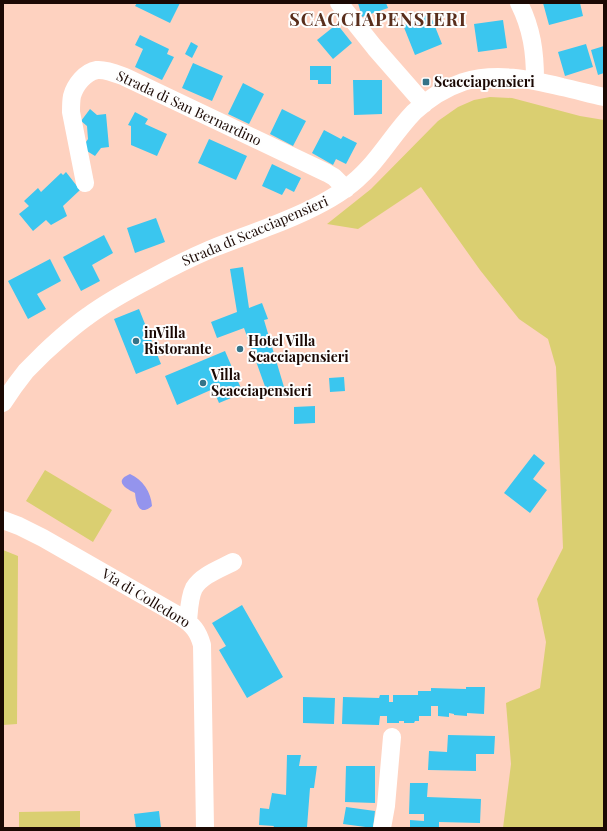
<svg xmlns="http://www.w3.org/2000/svg" width="607" height="831" viewBox="0 0 607 831" font-family="'Playfair Display',serif">
<style>
.green{fill:#dacf71}
.water{fill:#9494ed}
.building{fill:#3ac6ef}
.lines{fill:none;stroke-linecap:round;stroke-linejoin:round}
.minor{stroke:#fff;stroke-width:18}
.poi-dot{fill:#347388;stroke:#fefefe;stroke-width:1.5}
.labels{text-anchor:middle;stroke-width:4;stroke-linejoin:round;paint-order:stroke}
.poi-label{font-size:14px;font-weight:bold;fill:#1b0904;stroke:#fefefe;text-anchor:start}
.street-label{font-size:14px;fill:#1b0904;stroke:#fefefe}
.district-label{font-size:18px;font-weight:bold;letter-spacing:1px;fill:#592e1c;stroke:#fefefe}
</style>
<rect width="100%" height="100%" fill="#fed2c0"/>
<!-- green -->
<path class="green" d="M490 97 512 98 580 116 604 120V828H503L511 764 506 703 540 688 546 642 537 599 563 548 556 367 548 339 519 319 480 270 421 187 358 229 327 224 371 189 438 121 458 107 474 100Z
M45 470 112 510 93 542 26 501Z
M3 550 18 556 17 724 3 725Z
M80 811V828H19V812Z"/>
<!-- water -->
<path class="water" d="M130 474C143 480 151 492 152 506 139 517 136 503 135 493 126 489 113 481 130 474Z"/>
<!-- building -->
<path class="building" d="M137 3H180L170 23 135 6Z
M358 3H386L388 8 362 17Z
M543 3H580L583 16 549 25Z
M430 14 442 44 415 55 403 25Z
M503 20 507 48 478 52 474 24Z
M337 24 352 43 333 59 317 40Z
M140 35 169 49 167 54 174 57 162 80 135 67 143 49 135 45Z
M191 42 198 46 192 58 185 54Z
M586 44 593 67 565 76 558 52Z
M604 46V73L598 75 591 50Z
M193 63 223 76 212 101 182 88Z
M310 66H331V84H318V80H310Z
M353 80H382V114L354 115Z
M243 83 264 94 249 124 228 114Z
M90 109 97 115 106 114 109 147 101 148 95 156 82 148 88 139 87 126 81 121Z
M282 109 306 121 293 146 270 134Z
M135 112 148 119 145 124 167 134 157 156 131 145V126L128 125Z
M324 130 341 139 343 136 357 143 346 164 336 159 333 165 312 153Z
M209 139 247 156 236 180 198 163Z
M272 164 301 178 294 192 286 188 282 195 262 186Z
M66 172 80 190 63 206 67 216 51 225 46 220 33 231 19 214 29 206 24 201 38 188 41 192 61 173 63 175Z
M156 218 165 242 135 253 127 228Z
M104 235 113 253 92 265 100 281 81 291 63 257Z
M50 259 61 281 37 294 46 309 28 319 8 281Z
M243 267 249 308 262 303 268 319 264 320 284 387 267 392 244 328 217 338 211 322 237 312 230 269Z
M139 309 161 364 136 374 114 319Z
M225 351 243 393 219 403 213 389 177 405 165 376Z
M344 377 345 391 330 392 329 378Z
M315 406V423L294 424V407Z
M534 454 545 463 533 479 547 490 530 513 504 493Z
M242 605 283 677 247 698 219 650 226 646 212 623Z
M466 687H485L484 714 467 713V716L454 715V714L449 713V717L438 716V706H431V716H419V721H415L414 723H404V721H399V723H387V716H380L379 725 342 724 343 697 379 698 380 695H389V702H393V695H418V691H431V688L466 689Z
M303 697 335 698 334 724 303 723Z
M448 735 495 736 494 754H476V771L428 770 429 751 447 752Z
M287 755H301L299 766H317L314 788H310L307 827 273 828 274 826 259 825 260 808 269 809 272 793 286 795Z
M346 766H375V803L345 802Z
M410 783H428L427 797 481 799 480 823 439 822V828H410V820L424 821V814H409Z
M346 807 375 811 373 828 343 824Z
M159 811 161 828H136L134 814Z"/>
<g class="lines">
<!-- minor -->
<path class="minor" d="M339 3 375 48 424 104
M519 3C532 29 535 52 535 80
M85 183 71 112C71 107 71 101 72 96 75 85 85 72 97 70 106 69 117 74 125 77L327 173 334 177 346 189
M3 403C10 392 18 381 26 371 32 365 38 359 44 353 58 340 72 327 88 316 107 302 129 290 150 279 170 268 190 258 211 249 231 241 251 234 271 226 297 216 323 205 345 189 376 167 389 138 414 112 428 99 445 88 463 82 496 72 529 79 562 87 576 90 590 94 604 97
M3 520 19 526 43 538 181 617C193 625 198 631 202 645L205 828
M188 622C189 611 189 598 194 588 202 575 220 569 233 562
M382 828 386 806 392 737"/>
</g>
<!-- markers -->
<g class="poi-dot">
<rect x="422" y="78" width="8" height="8" rx="2"/>
<circle cx="136" cy="341" r="4"/>
<circle cx="240" cy="349" r="4"/>
<circle cx="203" cy="383" r="4"/>
</g>
<g class="labels">
<!-- poi labels -->
<g class="poi-label">
<text x="434" y="87">Scacciapensieri</text>
<text x="144" y="338">inVilla<tspan x="144" dy="16">Ristorante</tspan></text>
<text x="248" y="346">Hotel Villa<tspan x="248" dy="16">Scacciapensieri</tspan></text>
<text x="211" y="380">Villa<tspan x="211" dy="16">Scacciapensieri</tspan></text>
</g>
<!-- street labels -->
<g class="street-label">
<text transform="translate(189 108) rotate(25)" y="5">Strada di San Bernardino</text>
<text transform="translate(255 231) rotate(-23)" y="5">Strada di Scacciapensieri</text>
<text transform="translate(146 598) rotate(31)" y="5">Via di Colledoro</text>
</g>
<!-- district labels -->
<g class="district-label">
<text x="378" y="26">SCACCIAPENSIERI</text>
</g>
</g>
<!-- border -->
<rect width="607" height="831" fill="none" stroke="#1b0904" stroke-width="8"/>
</svg>
